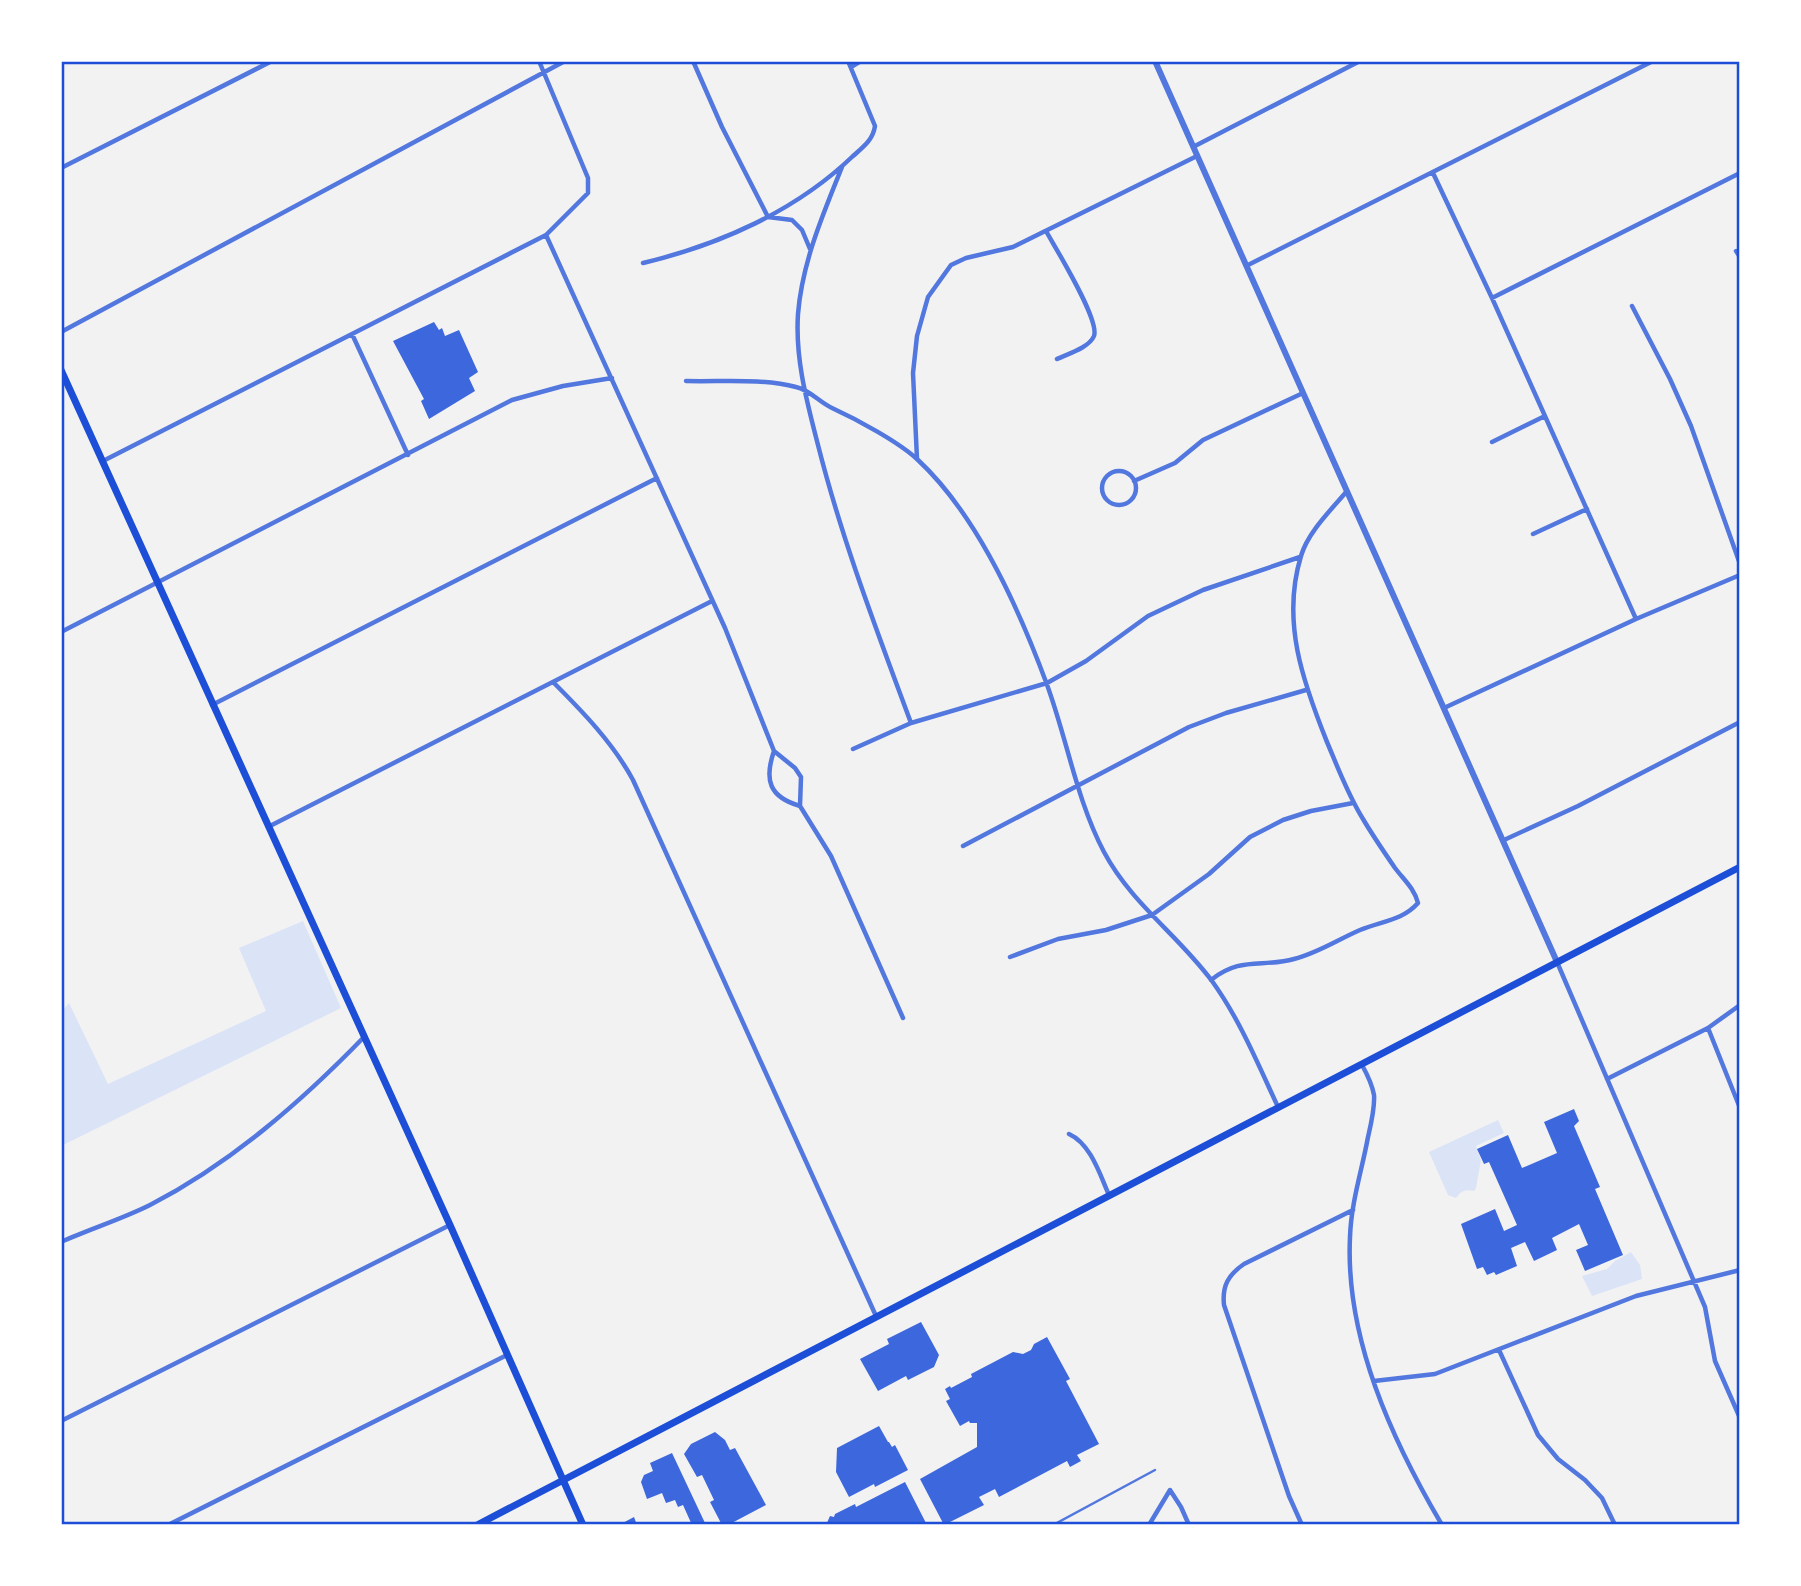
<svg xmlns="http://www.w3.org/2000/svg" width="1801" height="1586" viewBox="0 0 1801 1586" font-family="'Space Grotesk',sans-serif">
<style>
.green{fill:#dbe4f7}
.building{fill:#3d67dc}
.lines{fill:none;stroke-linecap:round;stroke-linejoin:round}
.service{stroke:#5277de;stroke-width:2.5}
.minor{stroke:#5277de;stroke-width:4.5}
.tertiary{stroke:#5277de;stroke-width:6}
.secondary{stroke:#1d4ed8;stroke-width:7}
.neatline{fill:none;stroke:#1d4ed8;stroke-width:2.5}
</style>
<rect width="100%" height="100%" fill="#f2f2f2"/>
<!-- green -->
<path class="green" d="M303 921 341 1008 61 1146V1012L69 1003 108 1084 266 1011 239 948Z
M1498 1120 1504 1133 1476 1146 1481 1160 1476 1188 1474 1191C1465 1189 1461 1191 1456 1198L1448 1195 1429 1152Z
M1631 1252 1640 1265 1642 1279 1592 1296 1582 1276 1607 1269 1615 1261Z"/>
<!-- building -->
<path class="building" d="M434 322 439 330 442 328 445 336 459 330 478 372 469 378 475 391 429 419 421 401 424 399 393 341Z
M1574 1109 1579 1121 1574 1126 1600 1187 1595 1189 1623 1255 1585 1271 1576 1250 1588 1245 1579 1224 1552 1238 1557 1250 1534 1261 1525 1242 1511 1248 1517 1266 1496 1275 1494 1272 1487 1275 1483 1267 1477 1269 1461 1224 1495 1209 1504 1231 1517 1225 1489 1162 1484 1164 1477 1149 1508 1135 1522 1168 1557 1153 1544 1122Z
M921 1322 939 1355 934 1367 908 1380 906 1376 878 1391 860 1359 889 1344 887 1339Z
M1047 1337 1070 1379 1066 1381 1099 1444 1077 1455 1081 1461 1070 1467 1067 1461 999 1497 995 1489 979 1497 984 1505 944 1525 920 1479 977 1447V1423H970L969 1421 960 1426 946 1401 950 1399 945 1389 950 1386 951 1388 972 1377 971 1374 1013 1352 1023 1354 1031 1350 1034 1344Z
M879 1426 888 1442H889L892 1447 895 1445 908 1470 875 1487 874 1484 849 1497 836 1472 837 1448Z
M715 1432 725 1440 730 1450 735 1448 766 1505 728 1525H722L710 1502 714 1500 702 1475 697 1477 684 1454 691 1444Z
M672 1453 705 1523 702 1525H692L683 1505 678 1507 675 1500 666 1503 662 1493 647 1499 641 1482 644 1475 653 1471 650 1463Z
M905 1482 927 1525H826L830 1516 834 1517 835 1514 855 1504 856 1507Z
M634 1517 637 1525H619Z"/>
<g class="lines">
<!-- service -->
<path class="service" d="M1053 1525 1155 1470"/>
<!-- minor -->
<path class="minor" d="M693 61 722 127 768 217 792 220 802 230 810 249
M851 67 861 61
M1193 147 1360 61
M842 167C823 214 802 263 798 314 795 359 807 402 818 445 842 540 877 631 911 723
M61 168 272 61
M1433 173 1492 298 1636 619
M1046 231C1056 249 1100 320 1094 336 1089 348 1067 354 1057 359
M546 235 725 628 774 751 795 768 801 777 800 806 831 856 903 1018
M1736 251 1740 257
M643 263C719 245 796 211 853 156 863 147 873 140 875 126L848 61
M1246 266 1653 61
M1492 298 1740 173
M1632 306 1670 379 1691 426 1740 564
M61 332 565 61
M352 334 408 455
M686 381C721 382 762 378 796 387 810 390 819 402 832 408 856 419 899 442 918 460 976 514 1019 609 1046 682 1067 738 1076 799 1104 852 1131 903 1178 935 1212 981 1240 1020 1258 1064 1278 1107
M1492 442 1545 416
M917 459 913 373 917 336 928 297 951 265 966 258 1013 247 1197 156
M103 461 546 235 588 193V178L539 61
M1102 488a17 17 0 1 1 34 0a17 17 0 1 1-34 0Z
M1134 481 1175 463 1203 440 1303 393
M1533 534 1587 509
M61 632 512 400 563 386 612 378
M553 682C583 712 613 743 633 780L876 1316
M212 705 657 478
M1444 708 1636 619 1740 575
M853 749 911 723 1047 683 1086 661 1148 616 1203 590 1300 557
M774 751C764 780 769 797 800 806
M268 827 712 601
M1504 840 1578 806 1740 722
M963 846 1189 727 1226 713 1306 690
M1010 957 1058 939 1106 930 1152 915 1209 874 1250 837 1283 820 1311 811 1353 803
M1557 962 1705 1307 1715 1361 1740 1418
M1211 980C1241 956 1261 968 1294 959 1318 953 1337 940 1360 930 1381 921 1402 921 1418 903 1414 888 1404 880 1395 868 1384 852 1373 836 1363 819 1348 795 1338 768 1327 742 1303 682 1281 621 1301 556 1308 532 1331 510 1347 491
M1708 1028 1740 1108
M1362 1065C1367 1074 1372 1084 1374 1095 1375 1108 1371 1124 1368 1137 1362 1170 1351 1203 1350 1237 1345 1338 1392 1440 1442 1525
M1607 1079 1708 1028 1740 1005
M1069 1134C1091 1144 1100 1175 1109 1195
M61 1242C90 1229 122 1219 150 1205 231 1163 301 1102 364 1037
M1499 1350 1538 1435 1558 1459 1585 1480 1602 1498 1615 1525
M1374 1381 1435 1374 1636 1296 1740 1270
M61 1421 450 1225
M168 1525 507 1355
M1149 1525 1170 1490 1181 1507 1189 1525
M1302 1525 1289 1496 1224 1305C1222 1286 1228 1275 1244 1264L1353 1210"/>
<!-- tertiary -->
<path class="tertiary" d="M1155 61 1557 962"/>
<!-- secondary -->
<path class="secondary" d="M61 370 450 1225 583 1525
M477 1525 1740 867"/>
</g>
<!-- border -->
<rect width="1801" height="1586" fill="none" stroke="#ffffff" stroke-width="126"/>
<rect x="63" y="63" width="1675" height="1460" class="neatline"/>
</svg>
